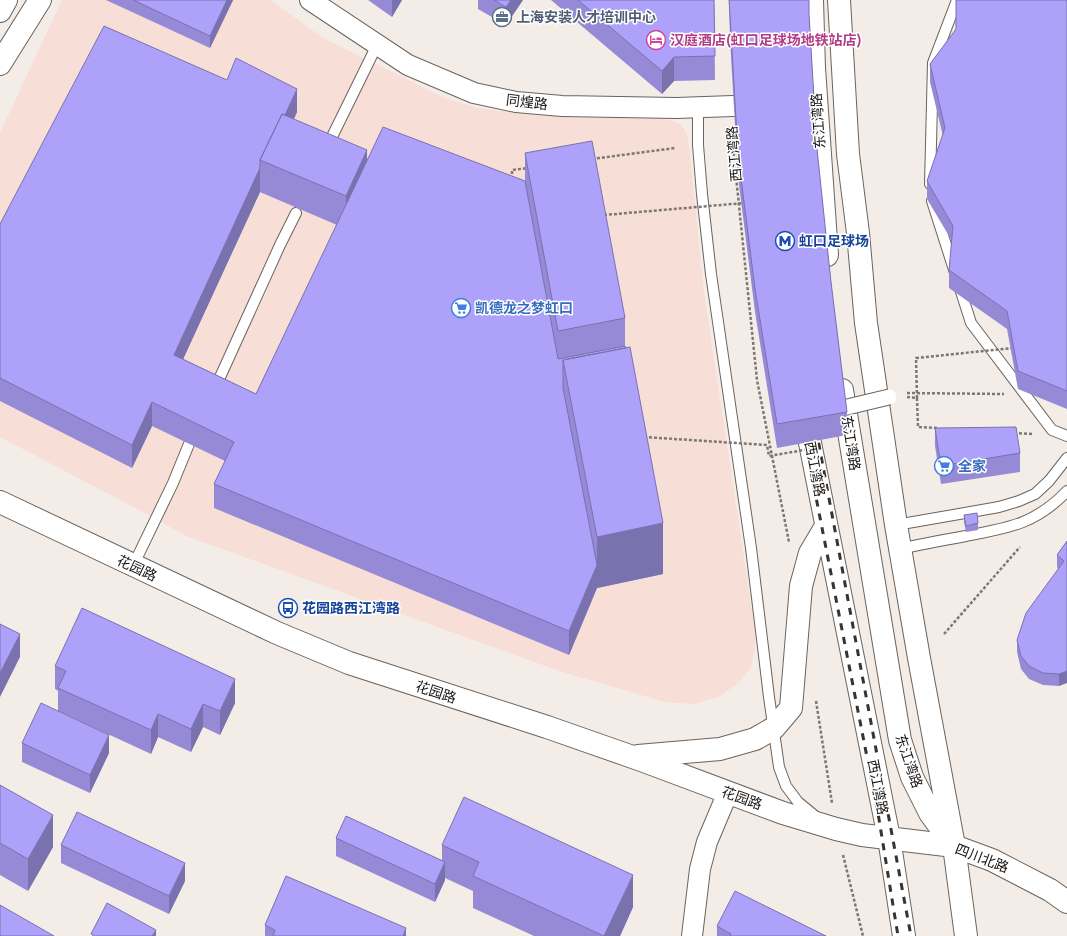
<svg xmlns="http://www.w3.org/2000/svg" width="1067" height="936" viewBox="0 0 1067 936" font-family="Ubuntu,'Noto Sans SC',sans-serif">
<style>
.commercial{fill:#f7ded7}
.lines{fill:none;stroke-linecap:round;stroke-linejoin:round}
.service-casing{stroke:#6a635e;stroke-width:12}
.minor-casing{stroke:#6a635e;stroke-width:22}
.secondary-casing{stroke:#6a635e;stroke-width:24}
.primary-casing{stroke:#6a635e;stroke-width:24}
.trunk-casing{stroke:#6a635e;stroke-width:24}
.path{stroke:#7c7773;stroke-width:2.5;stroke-dasharray:3 2;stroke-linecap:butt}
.service{stroke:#fff;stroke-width:10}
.minor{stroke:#fff;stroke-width:20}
.secondary{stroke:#fff;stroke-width:22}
.primary{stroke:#fff;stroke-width:22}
.trunk{stroke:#fff;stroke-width:22}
.rail{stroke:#373330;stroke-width:3;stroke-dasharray:7 7;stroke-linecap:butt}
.pedestrian-bridge-casing{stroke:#6a635e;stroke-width:17;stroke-linecap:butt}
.path-bridge{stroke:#7c7773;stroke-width:2.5;stroke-dasharray:3 2;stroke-linecap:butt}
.pedestrian-bridge{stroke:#fff;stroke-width:15}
.wall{fill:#968ad7;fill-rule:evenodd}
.shaded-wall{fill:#7a71af}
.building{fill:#aea1fa;stroke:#7a71af}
.labels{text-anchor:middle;stroke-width:3;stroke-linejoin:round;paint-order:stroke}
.service-label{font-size:14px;font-weight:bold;fill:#4e5e75;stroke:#fff;text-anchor:start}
.hotel-label{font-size:14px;font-weight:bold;fill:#b23c85;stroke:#fff;text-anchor:start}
.street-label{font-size:14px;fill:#181513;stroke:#fff}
.transit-label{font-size:14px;font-weight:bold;fill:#164399;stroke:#fff;text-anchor:start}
.shop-label{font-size:14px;font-weight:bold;fill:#366cbe;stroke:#fff;text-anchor:start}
</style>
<rect width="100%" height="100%" fill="#f4ede7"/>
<!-- commercial -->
<path class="commercial" d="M62 0H271L323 38 445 98 478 108 522 114 564 117 669 119 681 125 687 134 689 146 704 292 755 631V651L750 669 739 682 720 696 694 704 665 702 562 672 186 536 141 511 0 437V133Z"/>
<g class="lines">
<defs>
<path id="service" d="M698 107V145L702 194 711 274 751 548 769 697 779 767 786 786 798 802 815 816
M327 147 377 45
M930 184 933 63 957 0
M932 201 971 323 1052 430 1067 436
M216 386 280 245 296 213
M896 525 999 507 1019 501 1035 494 1049 481 1067 458
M900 549C922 544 944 540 966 536 1008 528 1036 524 1067 491
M133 566 173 483 189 444"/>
<path id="minor" d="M310 0 408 65 474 93 516 102 562 106 676 108 762 105
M692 936 700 869 707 842 728 792"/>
<path id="secondary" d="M812 0 814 68 827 255
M839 0 848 154 858 233 866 323 896 525 919 658 954 846 966 936
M842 390 900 740 912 777 930 813 951 842
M804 413 889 838 904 936
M0 502 277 633 349 663 547 727 644 761 783 813 836 829 862 835 954 846 992 860 1050 890 1067 902
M638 756 720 749 755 739 774 728 791 708 801 586 810 553 826 526"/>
<path id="primary" d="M0 64 40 0"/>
<path id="trunk" d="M0 11 6 0"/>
</defs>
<!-- service casing -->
<use href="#service" class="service-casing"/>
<!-- minor casing -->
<use href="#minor" class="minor-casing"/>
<!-- secondary casing -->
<use href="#secondary" class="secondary-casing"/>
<!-- primary casing -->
<use href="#primary" class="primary-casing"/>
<!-- trunk casing -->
<use href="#trunk" class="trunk-casing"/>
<!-- path -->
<path class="path" d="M731 128 757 380 789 542
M592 159 675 148
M512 179V170L528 168
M907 393 1004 394
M907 397 917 398 918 427 937 428
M1014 433 1033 434
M944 634 1020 547
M816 701 832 803
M843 855 863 936"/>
<!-- service -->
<use href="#service" class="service"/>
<!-- minor -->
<use href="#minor" class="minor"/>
<!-- secondary -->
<use href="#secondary" class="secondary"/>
<!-- primary -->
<use href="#primary" class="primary"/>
<!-- trunk -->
<use href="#trunk" class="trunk"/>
<!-- rail -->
<path class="rail" d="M816 429 911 936
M803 431 878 813 898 936"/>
<defs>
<path id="pedestrian-bridge" d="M843 408 889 397"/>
</defs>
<!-- pedestrian-bridge casing -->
<use href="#pedestrian-bridge" class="pedestrian-bridge-casing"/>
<!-- path-bridge -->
<path class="path-bridge" d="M604 215 744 203
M917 398 916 358 1013 348
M644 437 767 445 769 456 810 449 809 440"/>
<!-- pedestrian-bridge -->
<use href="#pedestrian-bridge" class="pedestrian-bridge"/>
</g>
<!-- wall -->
<path class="wall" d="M106 0H233L210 48Z
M368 0H402L392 17Z
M478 0H523L506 25 478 9Z
M551 0H714L715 80 674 81 662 94Z
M729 0H809V15L817 149 831 282 847 412V435L777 448 755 312 738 177 730 39Z
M1067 0V409L1018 389 1007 329 949 288V270L952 241 927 199V181L943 136 930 82V64Z
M297 112 294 119 367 160 525 181V153L625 318V346L663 574 597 588 569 655 214 508V484L225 461 152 426 132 468 0 401V224ZM260 192 337 225 256 394 183 359Z
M935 428 1020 453V472L941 484 935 446Z
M964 515 978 523V530L966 532 964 522Z
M1067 541 1059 686 1043 685 1029 679 1021 669 1017 652V640L1058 569 1057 567V555Z
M55 666 235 703 220 735 203 727 191 752 158 737 151 754 58 711V691L55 689Z
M22 743 109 753 90 793 22 762Z
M0 785 53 847 28 891 0 875Z
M336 838 442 860V845L633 907 620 936H534L473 908V891L445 878V880L435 902 336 856Z
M61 845 185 881 169 914 61 863Z
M265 925 406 936H265Z
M717 926 826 936H717Z"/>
<!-- shaded-wall -->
<path class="shaded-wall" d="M227 0H233L210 48V36Z
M392 0H402L392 17Z
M511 0H523L506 25V7Z
M674 57V81L662 94V71Z
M297 89V112L272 165 263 161Z
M367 150V183L346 229V196Z
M260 168V192L174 379V355Z
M152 402V426L132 468V445Z
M663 523V574L597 588V537Z
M597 565V588L569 655V631Z
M20 634V657L0 697V673Z
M1067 671V683L1059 686V674Z
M235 679V703L220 735V711Z
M203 704V727L191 752V729Z
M158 714V737L151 754V730Z
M109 735V753L90 793V775Z
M53 815V847L28 891V859Z
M445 862V880L435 902V884Z
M185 863V881L169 914V896Z
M633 875V907L620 936H604Z
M406 928V936H403Z
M156 930V936H152Z"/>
<!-- building -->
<path class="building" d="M133 0H227L210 36Z
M494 0H511L506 7Z
M578 0H714L715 56 674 57 662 71Z
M729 0H809V14L817 149 831 282 847 412 777 424 755 289 738 154 730 16Z
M956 0H1067V391L1018 371 1007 311 949 270 953 226 927 181 945 128 930 64 956 29Z
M104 26 227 80 236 58 297 89 285 115 282 114 260 160V168L174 355 256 394 383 127 525 181 558 359 625 346 626 348 563 360V388L597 565 569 631 214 484 234 442 152 402 132 445 0 378V224Z
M282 114 367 150 346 196 260 160Z
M592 141 625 318 558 331 525 153Z
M630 347 663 523 597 537 563 360Z
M1016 427 1020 453 941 466 935 428Z
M977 513 978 523 966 526 964 515Z
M1067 541V671L1059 674 1043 673 1029 666 1021 656 1017 640 1026 613 1064 561 1057 555Z
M82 608 235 679 220 711 203 704 191 729 158 714 151 730 58 688 66 671 55 666Z
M0 624 20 634 0 673Z
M41 703 109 735 90 775 22 743Z
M0 785 53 815 28 859 0 843Z
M464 797 633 875 604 936 473 876 479 862 442 845Z
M77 812 185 863 169 896 61 845Z
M346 816 445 862 435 884 336 838Z
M286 876 406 928 403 936H273L275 930 265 925Z
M735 891 826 936H730L731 934 717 926Z
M107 903 156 930 152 936H94L91 934Z
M0 905 54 936H0Z"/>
<!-- icons -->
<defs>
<symbol id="office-ring" viewBox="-11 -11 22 22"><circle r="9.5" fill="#fff" stroke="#5c6f8a" stroke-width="1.5"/><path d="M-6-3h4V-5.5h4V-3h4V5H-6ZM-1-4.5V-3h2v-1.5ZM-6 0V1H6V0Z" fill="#5c6f8a"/></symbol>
<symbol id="hotel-ring" viewBox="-11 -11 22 22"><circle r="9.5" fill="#fff" stroke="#d1479c" stroke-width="1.5"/><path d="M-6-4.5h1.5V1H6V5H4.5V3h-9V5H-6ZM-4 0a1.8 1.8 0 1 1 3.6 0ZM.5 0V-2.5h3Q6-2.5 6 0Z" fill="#d1479c"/></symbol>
<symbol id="metro-ring" viewBox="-11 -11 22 22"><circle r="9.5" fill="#fff" stroke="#1a4fb4" stroke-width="1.5"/><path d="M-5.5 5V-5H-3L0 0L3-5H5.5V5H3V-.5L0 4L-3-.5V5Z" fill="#1a4fb4"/></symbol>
<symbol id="supermarket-ring" viewBox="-11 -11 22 22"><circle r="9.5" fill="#fff" stroke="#3f7fe0" stroke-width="1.5"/><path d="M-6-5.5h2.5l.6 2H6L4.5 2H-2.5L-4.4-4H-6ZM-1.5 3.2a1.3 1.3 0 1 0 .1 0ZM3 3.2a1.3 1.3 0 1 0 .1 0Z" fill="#3f7fe0"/></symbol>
<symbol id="bus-ring" viewBox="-11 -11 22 22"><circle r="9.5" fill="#fff" stroke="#1a4fb4" stroke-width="1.5"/><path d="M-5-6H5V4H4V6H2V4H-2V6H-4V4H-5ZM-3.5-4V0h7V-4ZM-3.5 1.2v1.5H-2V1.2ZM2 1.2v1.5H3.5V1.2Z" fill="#1a4fb4"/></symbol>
</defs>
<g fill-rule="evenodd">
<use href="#office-ring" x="491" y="6" width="22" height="22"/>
<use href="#hotel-ring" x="645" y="29" width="22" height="22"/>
<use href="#metro-ring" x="774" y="230" width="22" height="22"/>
<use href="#supermarket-ring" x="450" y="297" width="22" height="22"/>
<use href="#supermarket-ring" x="933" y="455" width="22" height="22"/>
<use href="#bus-ring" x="277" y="597" width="22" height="22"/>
</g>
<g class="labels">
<!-- service labels -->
<g class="service-label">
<text x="516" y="22">上海安装人才培训中心</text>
</g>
<!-- hotel labels -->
<g class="hotel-label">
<text x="670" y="45">汉庭酒店(虹口足球场地铁站店)</text>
</g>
<!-- street labels -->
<g class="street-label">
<text transform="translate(527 102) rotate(7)" y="5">同煌路</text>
<text transform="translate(818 121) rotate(-94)" y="5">东江湾路</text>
<text transform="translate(734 154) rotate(-95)" y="5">西江湾路</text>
<text transform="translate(851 443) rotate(81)" y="5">东江湾路</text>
<text transform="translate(815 469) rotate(79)" y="5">西江湾路</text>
<text transform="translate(137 568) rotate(25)" y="5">花园路</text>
<text transform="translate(436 692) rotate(18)" y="5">花园路</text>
<text transform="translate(909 761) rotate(71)" y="5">东江湾路</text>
<text transform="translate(878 787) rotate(79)" y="5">西江湾路</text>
<text transform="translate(742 798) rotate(20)" y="5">花园路</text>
<text transform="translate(982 858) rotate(21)" y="5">四川北路</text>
</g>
<!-- transit labels -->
<g class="transit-label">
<text x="799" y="246">虹口足球场</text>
<text x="302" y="613">花园路西江湾路</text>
</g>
<!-- shop labels -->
<g class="shop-label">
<text x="475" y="313">凯德龙之梦虹口</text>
<text x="958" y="471">全家</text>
</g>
</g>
</svg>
